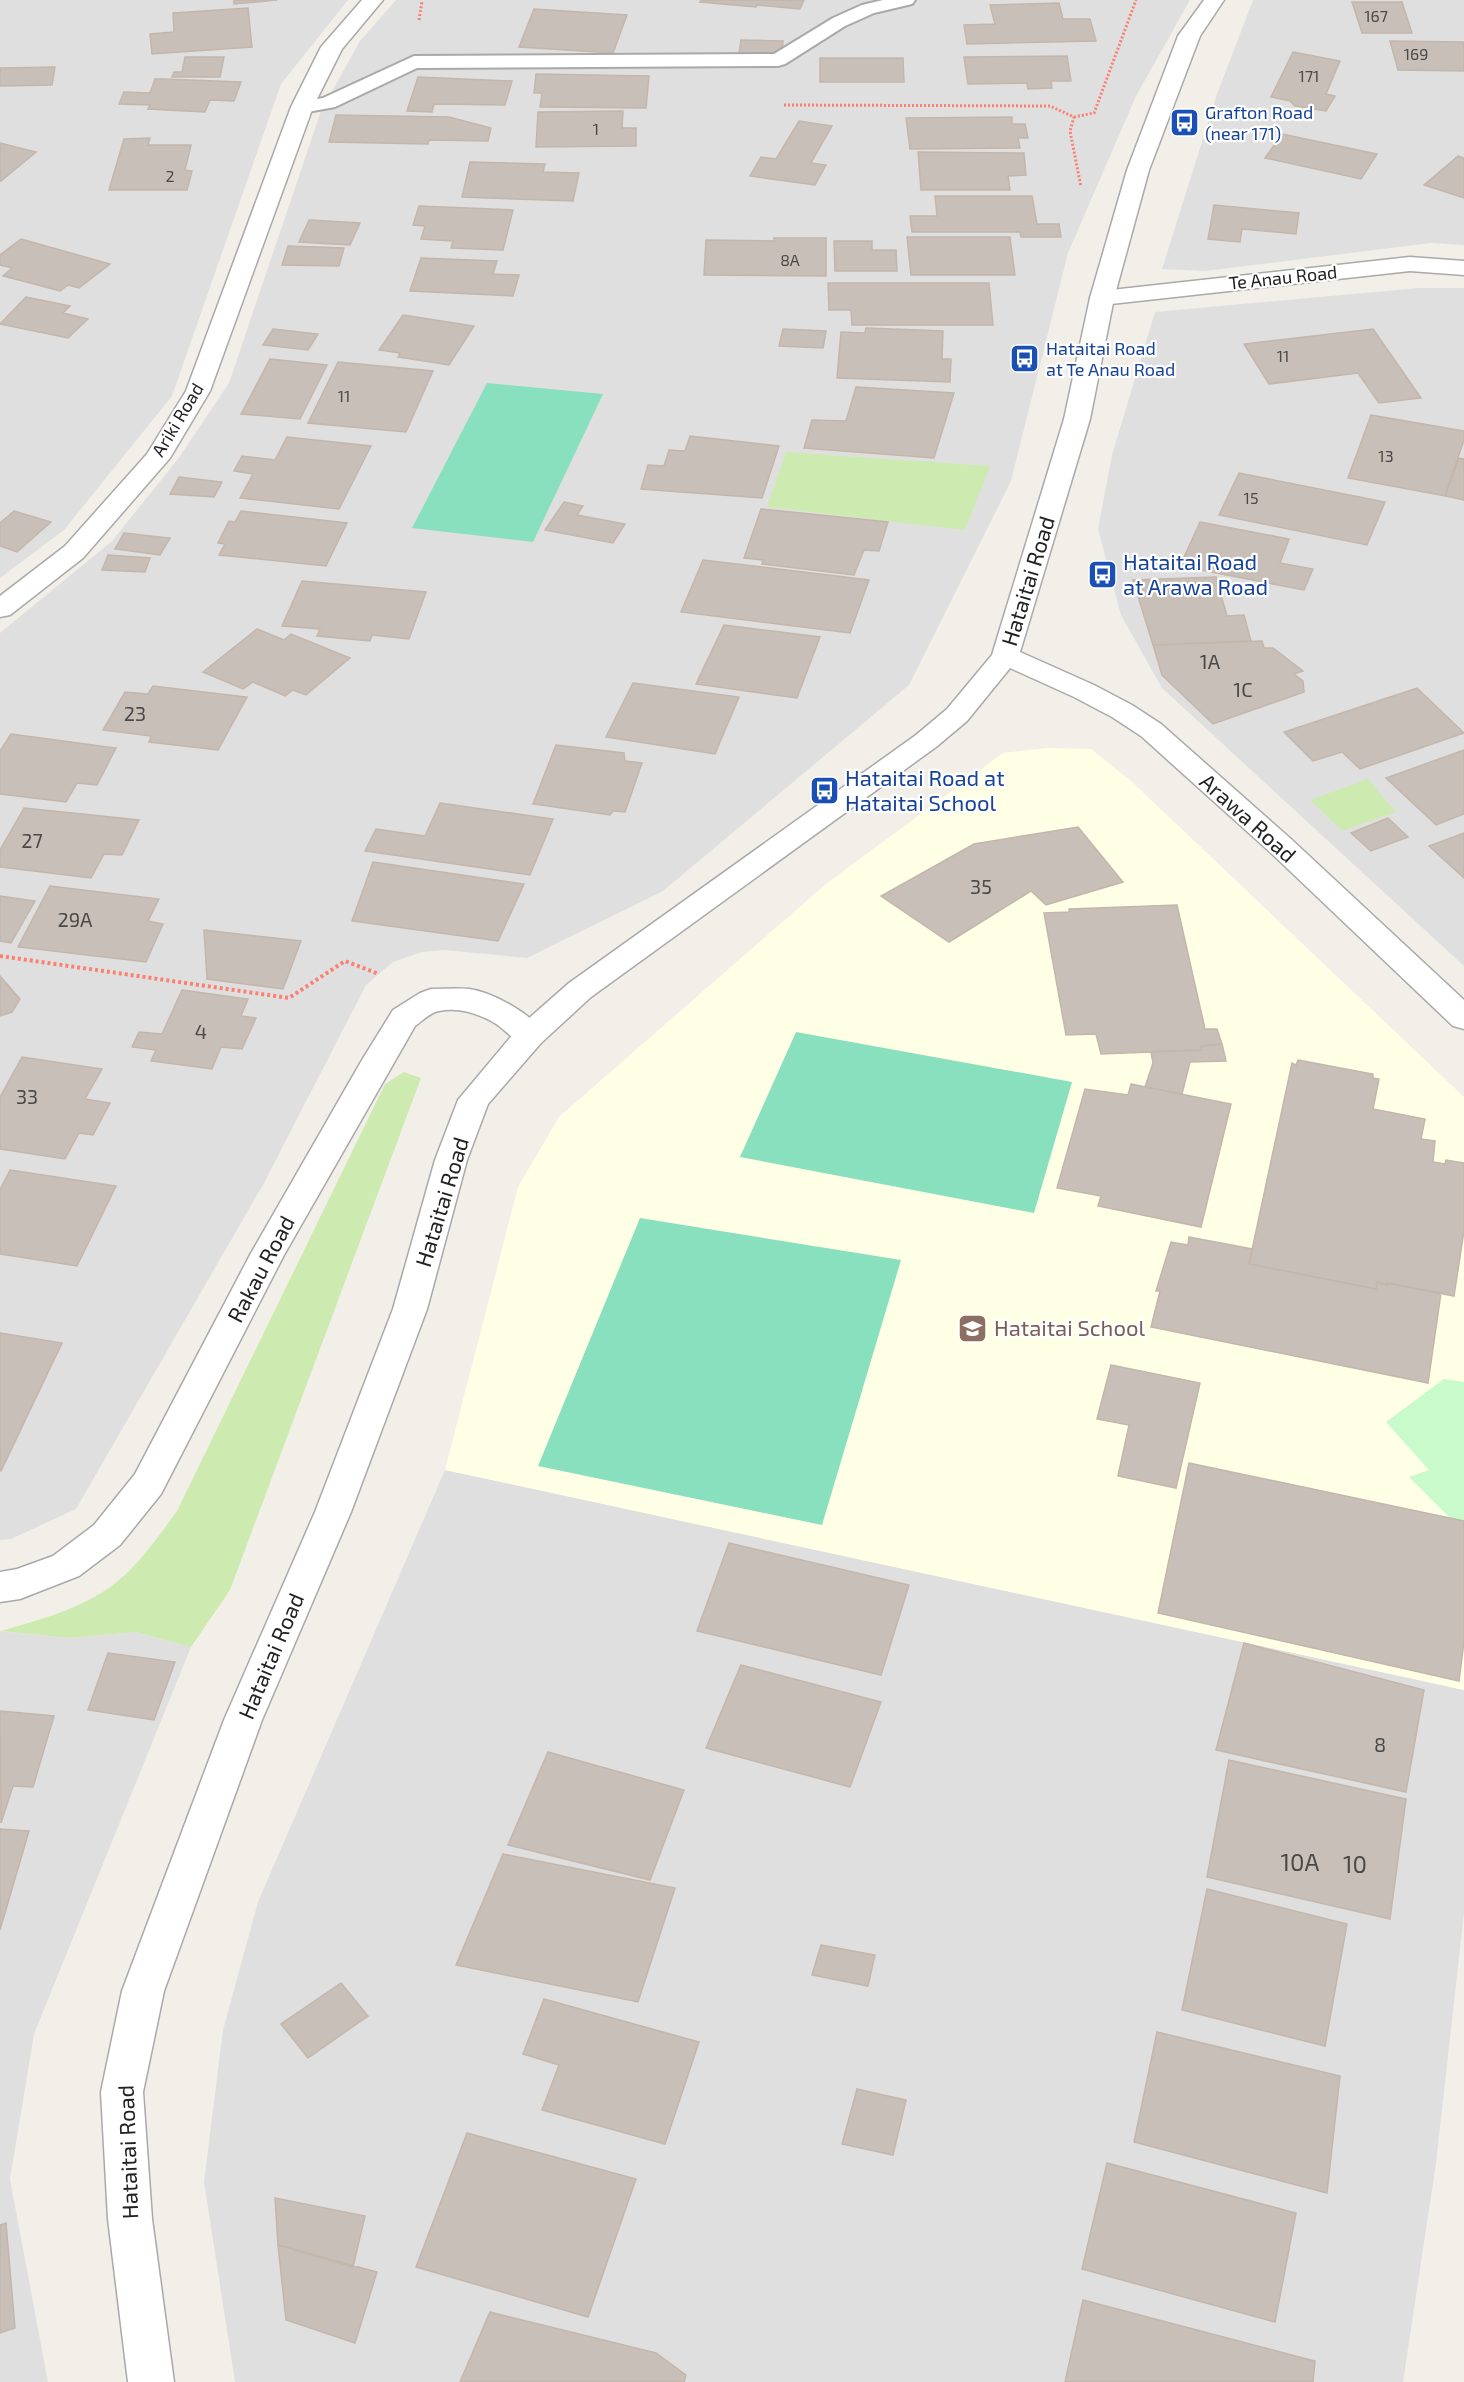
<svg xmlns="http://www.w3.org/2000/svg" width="1464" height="2382" viewBox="0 0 1464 2382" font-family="'Exo 2',sans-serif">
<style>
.residential{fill:#e0dfdf}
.education{fill:#ffffe5}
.grass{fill:#cdebb0}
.park{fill:#c8facc}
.pitch{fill:#88e0be}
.building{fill:#c7bfb8;stroke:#c4b6ab;stroke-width:1.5}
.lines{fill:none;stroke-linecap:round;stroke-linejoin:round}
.service-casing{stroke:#a9a9a9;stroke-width:4}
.minor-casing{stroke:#a9a9a9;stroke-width:3}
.tertiary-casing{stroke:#a9a9a9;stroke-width:3}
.path-far1{stroke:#fa8072;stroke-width:3;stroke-dasharray:2 2;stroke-linecap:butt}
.path{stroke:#fa8072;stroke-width:4;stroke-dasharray:3 3;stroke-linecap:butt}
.service{fill:#fff;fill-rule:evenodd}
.minor{fill:#fff;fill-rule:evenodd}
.tertiary{fill:#fff;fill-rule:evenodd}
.labels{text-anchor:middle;stroke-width:4.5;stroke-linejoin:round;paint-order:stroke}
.far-number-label{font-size:16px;fill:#4b4948}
.far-transit-label{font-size:18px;fill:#164399;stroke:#fff;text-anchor:start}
.far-street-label{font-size:18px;fill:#222;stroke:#fff}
.number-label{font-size:20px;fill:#4b4948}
.transit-label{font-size:22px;fill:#164399;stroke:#fff;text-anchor:start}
.street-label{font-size:22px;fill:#222;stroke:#fff}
.education-label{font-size:22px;fill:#785e54;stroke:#fff;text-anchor:start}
.near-number-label{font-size:24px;fill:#4b4948}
</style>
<rect width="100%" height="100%" fill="#f2efe9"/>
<!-- residential -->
<path class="residential" d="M0 0H348L281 84 172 396 64 530 0 578Z
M396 0H1190L1136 96 1068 253 1011 481 909 685 663 891 527 958 444 950 422 952 393 962 366 985 264 1183 76 1509 11 1539 0 1540V633L112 541 178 459 229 383 321 111 360 41Z
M1253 0H1464V245L1431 243 1205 271 1162 269 1217 94Z
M1419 288H1464V966L1162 688 1121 615 1098 529 1112 455 1155 312Z
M445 1470 944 1575 1464 1690V1913L1436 2163 1403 2382H235L204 2182 223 2030 258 1902Z
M0 1631 69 1638 135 1632 191 1647 34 2034 10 2179 48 2382H0Z"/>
<!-- education -->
<path class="education" d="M1047 748 1091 749 1131 781 1464 1097V1690L445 1470 518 1187 559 1117 826 884 1003 753Z"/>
<!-- grass -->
<path class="grass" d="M786 452 990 466 965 530 767 507Z
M1368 779 1396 812 1342 831 1310 800Z
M404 1072 421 1078 230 1590 191 1647 135 1632 69 1638 1 1631C35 1621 70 1612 101 1593 133 1574 155 1541 177 1511L385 1084Z"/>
<!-- park -->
<path class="park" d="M1444 1379 1464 1382V1532L1409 1477 1429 1470 1386 1422Z"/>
<!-- pitch -->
<path class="pitch" d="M487 383 603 394 533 542 412 528Z
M796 1032 1072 1082 1034 1213 740 1157Z
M640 1218 901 1260 822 1525 538 1466Z"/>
<!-- building -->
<path class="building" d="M234 0H277L234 4Z
M701 0H804L800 9 757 5 756 7 700 2Z
M1352 2H1402L1412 33H1362Z
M1059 3 1063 19H1090L1096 41 967 44 964 25 995 24 990 5Z
M248 8 252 47 152 54 150 34 174 32 173 13Z
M534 9 627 15 613 53 519 47Z
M741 40 783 41 782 54H739Z
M1390 41 1464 42V71L1398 70Z
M1293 52 1340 61 1326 94 1335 96 1326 111 1295 106 1290 101 1271 97Z
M1067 56 1071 81H1051L1052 88 1028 89 1027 83 968 84 964 57Z
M185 57H224L220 77H172L174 72H182Z
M820 58H903L904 82H820Z
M55 67 52 85 0 86V68Z
M536 74 649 76 646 108 540 107 542 93H534Z
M418 77 512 81 505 105 434 104 432 112 407 111Z
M155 79H163L241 82 234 101 210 100 205 112 148 109 150 105 119 104 124 92 150 93Z
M623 111 622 128H636V146L536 147 538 112Z
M336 115 449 117 491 128 488 141 429 140 428 144 329 142Z
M1012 117V124H1025L1028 138H1018L1020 148 910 149 906 118Z
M799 121 832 126 811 163 826 165 815 185 750 176 761 157 776 159Z
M1282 134 1377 154 1361 179 1265 158Z
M150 138 148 145H191L185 170 192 171 187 190H109L124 139Z
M0 143 36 152 1 181H0Z
M918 152 1024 153 1026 175 1008 176 1010 190H921Z
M1458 156 1464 158V198L1424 185Z
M470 162 545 164 543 172 579 173 573 201 462 197Z
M935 196H1032L1037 224H1059L1061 237H1021L1020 232H912L910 216H937Z
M1214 205 1299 213 1296 234 1242 229 1240 242 1208 239Z
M419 206 513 210 503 250 451 248 453 241 421 239 425 226 413 225Z
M309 220 360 223 350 245 299 242Z
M907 237H1010L1015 275H911Z
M774 238H826V276L704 275 706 240 774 241Z
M21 239 110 264 79 288 68 285 60 291 3 276 12 268 0 265V255Z
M834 241H872V250H896L897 271H835Z
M288 246 344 248 339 266 282 265Z
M421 258 497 261 493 274 519 275 513 296 410 291Z
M828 283H989L993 325H852L851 310H829Z
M26 297 70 306 63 313 88 319 68 338 0 324Z
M403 315 474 326 449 365 398 357 400 353 379 350Z
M866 328 943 331 942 359H951L950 382 837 378 841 332 865 333Z
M273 329 318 334 308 350 263 345Z
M783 329 826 331 823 348 779 346Z
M1373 329 1421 398 1379 403 1358 373 1269 384 1244 344Z
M270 359 327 365 300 419 241 414Z
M338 362 433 371 406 432 308 423Z
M856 387 954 393 934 458 804 448 812 420 846 421Z
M1371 415 1464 431V440L1445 496 1348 478Z
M690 436 779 446 762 498 641 489 648 465 664 466 669 450 685 451Z
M287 437 371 446 339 509 240 498 253 474 234 471 242 456 275 460Z
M1459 458 1464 459V500L1445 496Z
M1239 473 1385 502 1367 545 1219 515Z
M179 477 222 482 214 497 170 494Z
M564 502 583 506 577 515 625 524 613 543 545 530Z
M761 509 888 522 879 551 864 550 854 575 762 564 763 560 744 558Z
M14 511 51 522 17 552 0 546V523Z
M241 511 347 523 326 566 219 555 225 544 218 543 229 521 235 522Z
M1200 522 1289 539 1280 563 1313 569 1304 590 1180 566Z
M124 533 170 538 160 555 115 549Z
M108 555 150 558 145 572 102 570Z
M703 560 869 580 850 633 681 612Z
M1216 577 1227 616 1244 615 1251 641 1153 645 1133 580Z
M302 581 426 592 409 639 372 635 370 641 317 636 320 629 282 626Z
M724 625 820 637 797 698 696 684Z
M257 629 284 640 291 634 350 658 306 695 293 690 285 696 253 682 243 689 203 672Z
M1262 641 1264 648H1273L1303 671 1294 674 1303 681 1304 692 1213 724 1162 675 1153 645Z
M633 683 739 697 715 754 606 737Z
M153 686 247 697 218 750 149 742 151 736 103 730 125 692 148 694Z
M1417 688 1464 733 1360 769 1342 752 1313 761 1284 732Z
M11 734 116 748 97 785 77 783 66 802 0 794V751Z
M556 745 624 753 625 761 642 763 625 812 613 811 610 815 533 804Z
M1464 750V814L1436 825 1386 778Z
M440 803 553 819 530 875 365 851 376 829 425 836Z
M24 808 139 820 122 855 104 854 91 878 0 867V850Z
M1388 818 1408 837 1371 851 1351 833Z
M1078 827 1123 882 1046 905 1031 891 949 942 881 896 974 844Z
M1464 833V878L1429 846Z
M373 862 524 884 498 941 352 921Z
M50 886 159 899 148 921 163 924 146 962 18 947Z
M0 896 35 901 11 943 0 941Z
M1177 905 1205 1029H1217L1222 1044 1201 1046 1202 1050 1101 1054 1096 1034 1066 1035 1044 913 1069 912V909Z
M204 930 301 941 283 989 207 979Z
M0 976 20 999 12 1012 0 1016Z
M182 990 248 999 241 1016 256 1018 242 1049 221 1047 212 1069 151 1061 156 1050 132 1047 139 1032 162 1034Z
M1222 1044 1226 1061 1190 1062 1182 1094 1145 1087 1153 1063 1151 1052 1202 1050 1201 1046Z
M22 1057 102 1069 85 1099 110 1103 93 1135 79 1133 65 1159 0 1149V1097Z
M1298 1060 1373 1074V1078L1379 1079 1373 1109 1425 1119 1421 1139 1435 1141 1433 1162 1445 1164 1446 1160 1464 1163V1231L1454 1296 1387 1283V1285L1377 1282 1376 1289 1249 1264 1292 1063 1296 1065Z
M1131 1084 1231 1104 1201 1227 1098 1206 1101 1196 1057 1188 1085 1089 1128 1095Z
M10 1170 116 1186 77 1266 0 1254V1190Z
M1189 1237 1253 1249 1249 1264 1376 1289 1377 1282 1387 1285V1283L1441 1293 1428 1383 1151 1327 1160 1291H1156L1171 1242 1188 1245Z
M0 1333 62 1343 1 1471H0Z
M1111 1365 1200 1383 1176 1488 1118 1476 1129 1425 1097 1419Z
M1189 1463 1464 1521V1642L1459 1681 1158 1613Z
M729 1543 909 1585 881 1675 697 1631Z
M1244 1643 1424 1690 1406 1792 1216 1750Z
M108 1653 175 1662 154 1720 88 1710Z
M741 1665 881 1702 850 1787 706 1748Z
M0 1711 54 1716 33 1787 13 1786 1 1823Z
M548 1752 684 1790 650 1880 508 1845Z
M1229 1760 1406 1799 1390 1919 1207 1877Z
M0 1829 29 1831 0 1930Z
M503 1854 675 1888 638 2002 456 1965Z
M1207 1889 1347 1924 1325 2046 1182 2010Z
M821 1945 875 1955 868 1986 812 1975Z
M341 1983 368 2016 308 2058 281 2024Z
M544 1999 699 2042 665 2144 542 2110 559 2065 523 2054Z
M1157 2032 1340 2076 1327 2193 1134 2142Z
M857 2089 906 2100 893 2155 842 2144Z
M467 2133 636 2179 588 2317 416 2267Z
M1107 2163 1296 2213 1275 2322 1082 2269Z
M275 2198 365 2216 353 2267 278 2245Z
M6 2223 15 2328 0 2333V2225Z
M278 2245 377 2272 355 2343 286 2320Z
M1083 2300 1315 2361 1313 2382H1065Z
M490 2312 656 2353 686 2375 684 2382H460Z"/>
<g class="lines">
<defs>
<path id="service" d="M883 0H915L912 4 874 13 845 26 785 64 778 66 417 68 335 107 302 113 295 111 293 107 295 103 323 98 414 56 774 54 833 18 862 5Z"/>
<path id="minor" d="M362 0H383L342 49 313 107 210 391 170 458 83 558 10 615 0 617V596L65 546 147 454 186 391 291 107 321 47Z
M1410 257 1464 261V275L1410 271 1102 305 1094 303 1090 298 1094 293 1102 291Z
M431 989C444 989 457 988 469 989 493 992 533 1015 546 1035L541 1043C516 1050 512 1033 493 1022 477 1013 457 1007 439 1011 431 1012 422 1021 415 1026L284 1255 161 1494 120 1545 79 1576 20 1599 0 1602V1572L17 1569 53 1556 94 1525 135 1474 250 1255 362 1060 393 1010 420 993Z"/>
<path id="tertiary" d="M1204 0H1224L1200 36 1149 170 1114 298 1090 419 1020 652 1094 685 1132 705 1161 724 1291 839 1464 1000V1029L1453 1026 1271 853 1141 736 1112 717 1074 697 1010 668 967 721 936 747 591 997 541 1043 488 1104 467 1160 427 1309 351 1512 262 1720 164 1991 143 2092 152 2219 174 2382H128L108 2219 101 2092 122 1991 224 1720 315 1512 393 1309 435 1160 458 1100 519 1027 569 983 916 735 947 709 992 655 1064 419 1090 298 1127 170 1178 36Z"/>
</defs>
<!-- service casing -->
<use href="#service" class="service-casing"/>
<!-- minor casing -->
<use href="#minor" class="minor-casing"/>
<!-- tertiary casing -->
<use href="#tertiary" class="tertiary-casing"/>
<!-- path-far1 -->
<path class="path-far1" d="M419 20 422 1
M784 105 1050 106 1074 117 1070 131 1081 187
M1074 117 1094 113 1136 0"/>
<!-- path -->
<path class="path" d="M0 956 289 998 345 961 379 974"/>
<!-- service -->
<use href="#service" class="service"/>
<!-- minor -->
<use href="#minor" class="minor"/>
<!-- tertiary -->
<use href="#tertiary" class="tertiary"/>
</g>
<!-- icons -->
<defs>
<symbol id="bus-square" viewBox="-11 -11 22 22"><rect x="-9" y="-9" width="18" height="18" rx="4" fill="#1a4fb4" stroke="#fff"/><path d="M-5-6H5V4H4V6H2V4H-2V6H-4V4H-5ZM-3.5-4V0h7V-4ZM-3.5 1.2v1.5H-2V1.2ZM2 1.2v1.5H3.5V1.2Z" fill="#fff"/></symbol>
<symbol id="school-square" viewBox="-11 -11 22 22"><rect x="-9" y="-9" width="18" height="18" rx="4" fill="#8d6e63" stroke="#fff"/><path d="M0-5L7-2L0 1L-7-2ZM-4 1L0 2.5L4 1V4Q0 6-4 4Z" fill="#fff"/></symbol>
</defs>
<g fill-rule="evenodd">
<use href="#bus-square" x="1168" y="106" width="33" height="33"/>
<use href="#bus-square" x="1008" y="342" width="33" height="33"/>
<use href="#bus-square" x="1086" y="558" width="33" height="33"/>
<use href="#bus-square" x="808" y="774" width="33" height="33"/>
<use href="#school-square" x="956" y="1312" width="33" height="33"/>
</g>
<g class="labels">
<!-- far-number labels -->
<g class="far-number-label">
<text x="1376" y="22">167</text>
<text x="1416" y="60">169</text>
<text x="1309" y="82">171</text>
<text x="596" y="135">1</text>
<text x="170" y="182">2</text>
<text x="790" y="266">8A</text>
<text x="1283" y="362">11</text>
<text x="344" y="402">11</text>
<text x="1386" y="462">13</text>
<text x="1251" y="504">15</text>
</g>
<!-- far-transit labels -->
<g class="far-transit-label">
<text x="1205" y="119">Grafton Road<tspan x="1205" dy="21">(near 171)</tspan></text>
<text x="1046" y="355">Hataitai Road<tspan x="1046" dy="21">at Te Anau Road</tspan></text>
</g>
<!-- far-street labels -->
<g class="far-street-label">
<text transform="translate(1283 278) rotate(-6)" y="6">Te Anau Road</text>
<text transform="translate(178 420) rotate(-59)" y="6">Ariki Road</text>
</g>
<!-- number labels -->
<g class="number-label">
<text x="1210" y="669">1A</text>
<text x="1243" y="697">1C</text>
<text x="135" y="721">23</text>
<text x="32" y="848">27</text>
<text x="981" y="894">35</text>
<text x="75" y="927">29A</text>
<text x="201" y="1039">4</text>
<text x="27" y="1104">33</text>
<text x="1380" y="1752">8</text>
</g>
<!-- transit labels -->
<g class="transit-label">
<text x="1123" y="570">Hataitai Road<tspan x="1123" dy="25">at Arawa Road</tspan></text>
<text x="845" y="786">Hataitai Road at<tspan x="845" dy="25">Hataitai School</tspan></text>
</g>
<!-- street labels -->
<g class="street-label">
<text transform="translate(1028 581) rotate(-73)" y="8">Hataitai Road</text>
<text transform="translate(1248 818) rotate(42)" y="8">Arawa Road</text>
<text transform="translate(442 1202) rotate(-73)" y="8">Hataitai Road</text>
<text transform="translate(261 1269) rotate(-62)" y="8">Rakau Road</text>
<text transform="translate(271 1656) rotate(-67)" y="8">Hataitai Road</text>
<text transform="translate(128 2152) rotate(-92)" y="8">Hataitai Road</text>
</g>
<!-- education labels -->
<g class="education-label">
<text x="994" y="1336">Hataitai School</text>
</g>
<!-- near-number labels -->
<g class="near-number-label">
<text x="1300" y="1871">10A</text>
<text x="1355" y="1873">10</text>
</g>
</g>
</svg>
